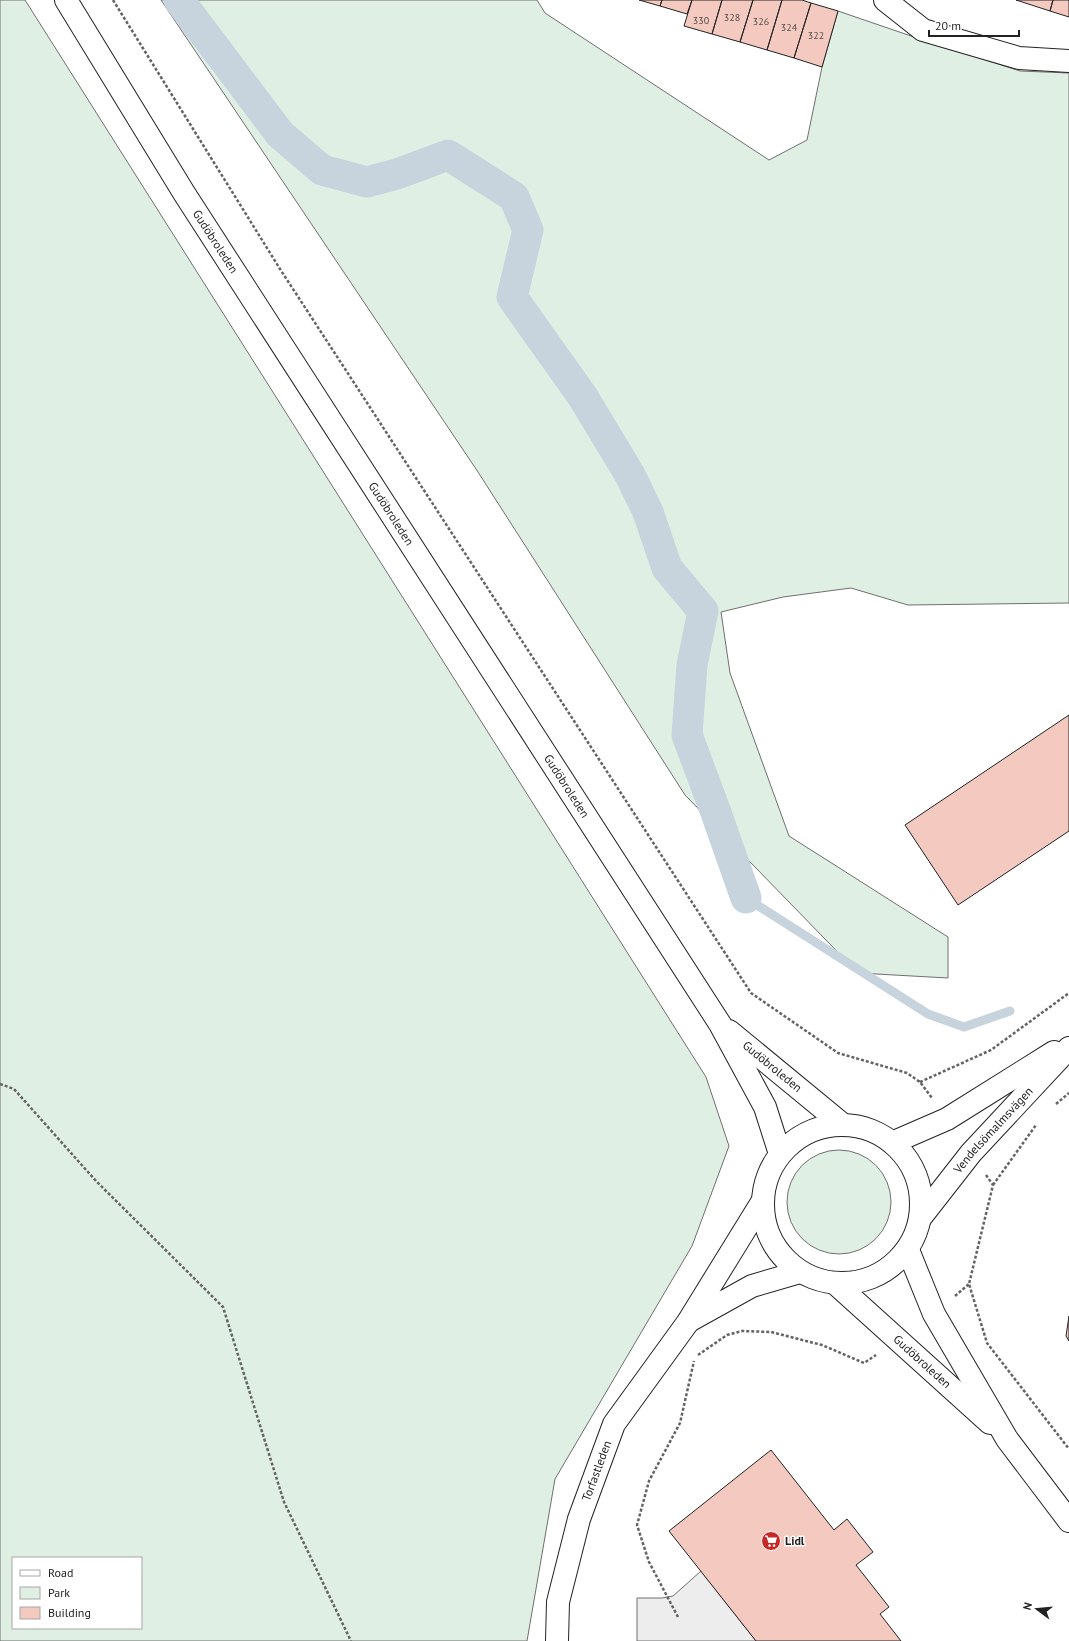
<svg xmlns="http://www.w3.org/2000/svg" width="1069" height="1641" viewBox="0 0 1069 1641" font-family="'PT Sans',sans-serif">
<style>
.green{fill:#e0efe3;stroke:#6f6f6f;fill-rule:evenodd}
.parking{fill:#ededed;stroke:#6f6f6f}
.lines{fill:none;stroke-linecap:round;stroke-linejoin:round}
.stream{stroke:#c7d3dd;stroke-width:9}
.canal{stroke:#c7d3dd;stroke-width:31}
.building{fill:#f3c9c0;stroke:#222}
.minor-casing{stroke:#222;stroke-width:24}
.major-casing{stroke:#222;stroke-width:24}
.path{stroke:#646464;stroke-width:2.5;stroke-dasharray:3 2;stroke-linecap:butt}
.minor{stroke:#fff;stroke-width:22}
.major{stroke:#fff;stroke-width:22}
.labels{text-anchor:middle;stroke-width:3;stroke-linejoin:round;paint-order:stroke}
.number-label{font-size:10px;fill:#564c4a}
.street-label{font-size:12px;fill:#222;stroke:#fff}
.poi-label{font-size:12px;font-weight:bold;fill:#222;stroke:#fff;text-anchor:start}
</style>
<rect width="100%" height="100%" fill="#fff"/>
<!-- green -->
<path class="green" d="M0 0H25L706 1077 729 1146 692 1246 555 1479 527 1641H0ZM13 1558H141V1628H13Z
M161 0H537L545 13 769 160 807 140 822 67 838 11 914 37 1020 71 1069 73V603L908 605 851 588 783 597 721 612 730 673 789 836 948 937V978L858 973 685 795 478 472Z
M787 1202a52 52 0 1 1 104 0a52 52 0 1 1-104 0Z"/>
<!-- parking -->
<path class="parking" d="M701 1571 756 1641H637V1598H662L673 1596Z"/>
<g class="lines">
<!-- stream -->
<path class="stream" d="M746 898 928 1014 964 1027 1010 1011"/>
<!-- canal -->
<path class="canal" d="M179 0 280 134 322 170 367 182 397 174 448 155 514 197 528 230 512 297 583 397 630 475 648 512 667 568 703 611 692 665 687 735 715 810 746 898"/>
</g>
<!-- building -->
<path class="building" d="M639 0H662L660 6Z
M662 0H692L687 14 660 6Z
M692 0H722L712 34 684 26Z
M722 0H753L740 42 712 34Z
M753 0H782L767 50 740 42Z
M782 0H802L811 3 794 58 767 50Z
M1016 0H1053L1050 11Z
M1053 0H1069V17L1050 11Z
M811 3 838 11 822 67 794 58Z
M1069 715V831L958 905 905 825Z
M1069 1316V1341L1066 1336Z
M771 1450 834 1530 847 1519 873 1552 856 1565 889 1607 880 1614 901 1641H756L669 1531Z"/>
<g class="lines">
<defs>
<g id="minor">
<path d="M885 0 923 30 1019 58 1069 61"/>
<path d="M894 1142 947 1119 1054 1052"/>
<path id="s1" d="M921 1217 971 1153 1069 1048"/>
<path d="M689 1321 752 1286 800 1272"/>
<path id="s2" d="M557 1641 558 1602 579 1519 614 1424 688 1322 762 1202"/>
</g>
<g id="major">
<path id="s3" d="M66 0 184 193 720 1024 765 1107 780 1154"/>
<path id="s4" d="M729 1031 842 1124"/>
<circle cx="842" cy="1204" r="79"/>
<path d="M908 1250 934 1314 1007 1439 1069 1521"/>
<path id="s5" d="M836 1284 990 1423"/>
</g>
</defs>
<!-- minor casing -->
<use href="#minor" class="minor-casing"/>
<!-- major casing -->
<use href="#major" class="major-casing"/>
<!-- path -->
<path class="path" d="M113 0 280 269 751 993 838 1053 907 1073 920 1082 932 1098
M920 1082 991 1050 1069 993
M0 1084 14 1089 96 1181 223 1307 284 1502 351 1641
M1056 1104 1069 1093
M986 1175 993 1185 969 1284 987 1343 1069 1449
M993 1185 1036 1125
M955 1296 969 1284
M698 1355 727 1335 742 1331 771 1332 822 1345 864 1363 876 1355
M678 1617 649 1562 637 1525 649 1481 680 1423 694 1361"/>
<!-- minor -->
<use href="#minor" class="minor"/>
<!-- major -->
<use href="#major" class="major"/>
</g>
<!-- icons -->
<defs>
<symbol id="supermarket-disc" viewBox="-11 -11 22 22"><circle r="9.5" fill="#c62828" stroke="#fff"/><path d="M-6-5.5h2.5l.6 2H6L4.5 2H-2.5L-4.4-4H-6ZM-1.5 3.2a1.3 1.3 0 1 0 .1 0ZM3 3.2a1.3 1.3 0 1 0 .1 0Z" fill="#fff"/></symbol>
</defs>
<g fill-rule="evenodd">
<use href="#supermarket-disc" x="760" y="1530" width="22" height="22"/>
</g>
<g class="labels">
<!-- number labels -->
<g class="number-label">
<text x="732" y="21">328</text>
<text x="701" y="24">330</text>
<text x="761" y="25">326</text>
<text x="789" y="31">324</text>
<text x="816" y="39">322</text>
</g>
<!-- street labels -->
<g class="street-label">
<text dy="4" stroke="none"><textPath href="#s3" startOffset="284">Gudöbroleden</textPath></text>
<text dy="4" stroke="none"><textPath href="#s3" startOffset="608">Gudöbroleden</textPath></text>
<text dy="4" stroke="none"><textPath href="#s3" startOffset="932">Gudöbroleden</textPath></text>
<text dy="4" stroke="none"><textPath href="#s4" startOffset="56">Gudöbroleden</textPath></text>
<text dy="4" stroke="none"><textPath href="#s1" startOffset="113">Vendelsömalmsvägen</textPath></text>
<text dy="4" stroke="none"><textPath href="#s5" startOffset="116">Gudöbroleden</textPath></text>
<text dy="4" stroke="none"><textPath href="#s2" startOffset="176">Torfastleden</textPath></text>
</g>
<!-- poi labels -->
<g class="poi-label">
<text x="785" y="1545">Lidl</text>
</g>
</g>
<!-- legend -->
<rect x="12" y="1557" width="130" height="72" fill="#ffffff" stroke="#a7a7a7"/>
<rect x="20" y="1570" width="20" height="6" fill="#ffffff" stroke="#a7a7a7"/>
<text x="48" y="1577" font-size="12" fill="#222222">Road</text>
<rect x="20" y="1587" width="20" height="12" fill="#e0efe3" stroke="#a7a7a7"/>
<text x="48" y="1597" font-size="12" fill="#222222">Park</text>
<rect x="20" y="1607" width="20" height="12" fill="#f3c9c0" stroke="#a7a7a7"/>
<text x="48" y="1617" font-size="12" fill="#222222">Building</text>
<!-- north arrow -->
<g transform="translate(1037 1609) rotate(286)" stroke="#ffffff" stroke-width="3" paint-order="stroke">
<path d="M0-3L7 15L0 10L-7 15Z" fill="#222222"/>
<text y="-6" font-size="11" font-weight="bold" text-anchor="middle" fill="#222222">N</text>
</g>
<!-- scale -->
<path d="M929 30v6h90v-6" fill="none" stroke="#222222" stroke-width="2"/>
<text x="935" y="30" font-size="12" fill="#222222" stroke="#ffffff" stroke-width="3" paint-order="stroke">20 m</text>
</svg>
